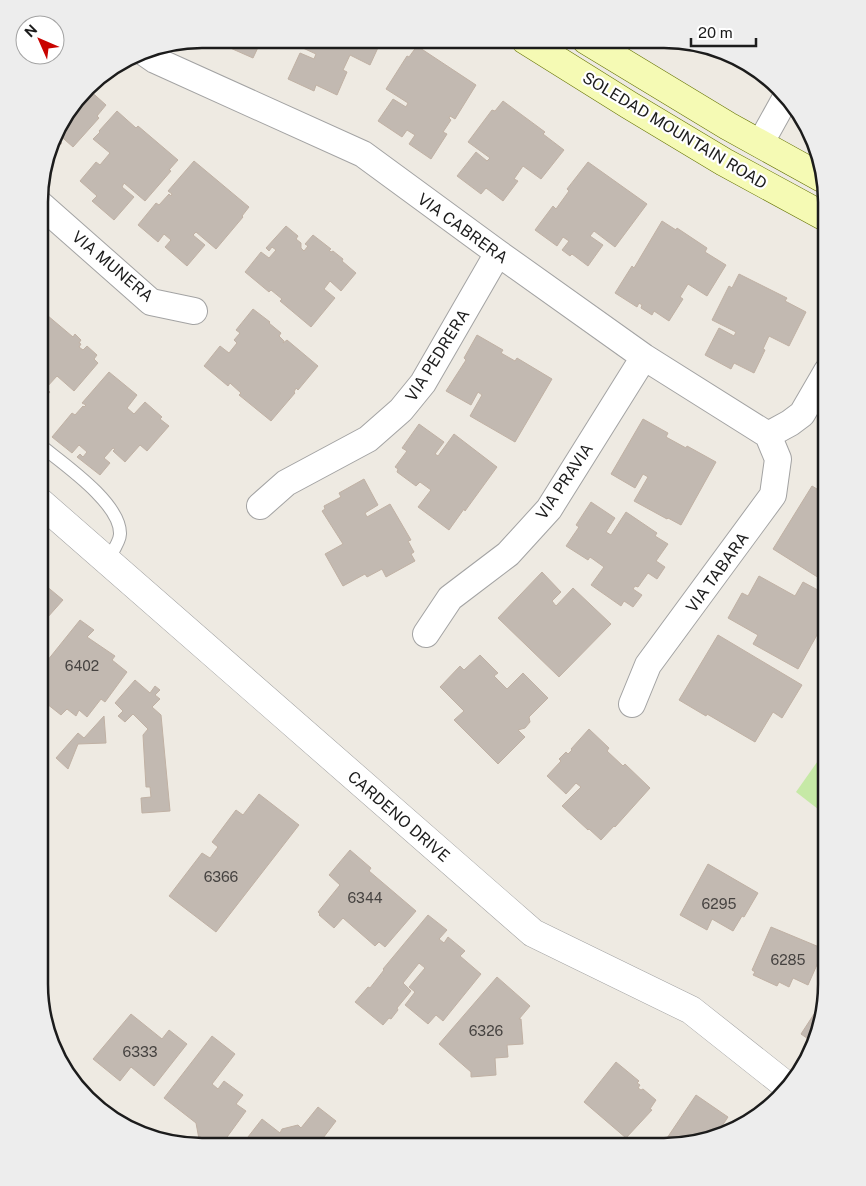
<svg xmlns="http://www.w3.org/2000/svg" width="866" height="1186" viewBox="0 0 866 1186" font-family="'Public Sans',sans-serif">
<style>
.grass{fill:#c6e9a6}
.building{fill:#c2b9b1;stroke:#c0b1a4}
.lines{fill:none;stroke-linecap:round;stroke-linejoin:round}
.service-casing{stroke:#a3a3a3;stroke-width:14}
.minor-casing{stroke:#a3a3a3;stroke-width:28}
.tertiary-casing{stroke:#a3a3a3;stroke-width:29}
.secondary-casing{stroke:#657304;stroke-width:29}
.service{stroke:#fff;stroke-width:12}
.minor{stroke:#fff;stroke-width:26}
.tertiary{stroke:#fff;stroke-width:28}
.secondary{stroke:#f5fab4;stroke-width:28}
.labels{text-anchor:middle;stroke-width:4.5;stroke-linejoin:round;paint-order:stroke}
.number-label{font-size:14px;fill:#464341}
.street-label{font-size:16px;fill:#1c1c1c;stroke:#fff}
.rim{fill:none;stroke:#1c1c1c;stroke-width:2.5}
</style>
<rect width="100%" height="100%" fill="#eeeae2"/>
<!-- grass -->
<path class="grass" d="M827 748V816L796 792Z"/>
<!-- building -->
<path class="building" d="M232 39H262L253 58 228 47Z
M294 39H382L370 65 350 55 343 70 347 72 337 95 316 85 314 91 288 79 300 53 314 59 316 54 292 43Z
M417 46 476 85 455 119 450 116 449 118 451 120 443 132 447 134 431 159 409 144 415 135 407 130 402 137 378 121 393 99 406 107 408 103 386 89 407 56 409 57Z
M87 88 106 105 97 116 99 118 73 147 56 132 60 120Z
M503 101 545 132 543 134 564 150 541 179 523 166 514 179 518 181 503 201 486 188 481 194 457 176 476 152 487 161 490 158 468 142 492 110 495 111Z
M117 111 136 128 138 126 178 160 169 170 171 171 145 201 124 183 122 187 134 197 114 220 92 201 97 196 80 181 96 162 100 165 110 153 93 139 100 132 99 131Z
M55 137 62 143 47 159Z
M194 161 249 207 242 216 243 217 216 249 196 232 193 235 205 245 187 266 165 247 171 240 164 234 158 242 138 225 156 203 159 205 169 194 171 196 172 194 168 191Z
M588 162 647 204 615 247 594 231 590 236 603 245 588 266 572 254 570 256 562 250 569 241 563 237 557 246 535 230 553 206 556 209 569 191 567 189Z
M662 221 676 230 677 228 707 248 705 252 726 265 707 296 688 284 680 297 683 299 669 321 654 311 652 315 641 308 642 305 639 303 637 307 615 293 632 266 634 268Z
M286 226 298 236 296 239 301 243V248L304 251 308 246 305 244 313 235 331 249 329 250 331 252 333 251 343 259 342 261 356 273 341 291 330 281 324 289 335 298 311 327 280 301 282 299 271 290 269 292 245 272 261 252 269 258 276 250 272 247 269 251 266 248Z
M739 274 787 298 785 301 806 312 789 346 769 336 763 349 765 350 754 373 734 363 731 369 705 355 719 328 734 336 736 332 712 320 729 286 732 288Z
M253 309 270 322 269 323 281 333 279 336 284 341 283 343 287 340 318 366 298 390 296 388 294 392 295 393 271 421 239 395 241 393 230 383 228 386 204 366 220 346 229 353 237 343 234 340 240 333 236 330Z
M41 310 73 337 75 334 81 340 79 343 81 344 79 347 83 350 87 346 97 355 94 359 98 363 74 391 57 376 46 388 50 392 40 403Z
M477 335 503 350 501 353 515 361 517 358 552 379 515 442 470 416 482 395 478 392 471 405 446 391 466 360 464 358Z
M109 372 137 395 127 408 134 414 145 402 162 417 160 419 169 426 147 451 140 445 125 462 113 451 115 449 113 448 104 458 110 463 100 475 77 457 80 454 83 457 87 452 79 445 72 453 52 437 72 413 75 415 83 406 84 407 86 405 82 403Z
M643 419 668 433 666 437 686 448 687 446 716 462 681 525 668 518 667 519 634 501 648 477 643 474 635 488 611 474Z
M419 424 444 442 435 454 438 456 454 434 497 467 465 511 464 509 449 530 418 507 431 490 420 482 416 486 397 472 398 469 395 467 407 451 402 448Z
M827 458V471L821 469Z
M364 479 378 505 365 513 367 517 390 504 411 540 408 541 414 552 411 554 415 561 386 577 382 569 367 577 365 574 343 586 325 554 343 544 322 511 325 509 324 506 341 497 339 493Z
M812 486 827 495V583L773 549Z
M591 502 615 518 606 532 611 535 626 512 657 533 655 536 668 544 656 561 665 567 657 579 648 573 638 587 635 586 633 589 642 595 633 607 624 601 621 606 591 585 604 567 590 557 588 560 566 546 579 527 576 525Z
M542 572 561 592 552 601 556 606 573 588 611 624 559 677 498 618Z
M759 576 795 596 803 582 827 595V617L798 669 753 644 758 635 728 618 742 593 748 596Z
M39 580 63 600 39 627Z
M80 620 94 630 87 637 115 656 112 660 127 672 105 702 101 699 87 717 79 710 76 716 67 709 61 715 42 700 39 702V671Z
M718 635 802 685 782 718 773 712 755 742 707 714 706 716 679 700Z
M480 655 498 673 494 676 507 689 523 673 548 698 529 717 530 722 525 728 518 730 525 737 498 764 454 720 464 711 440 687 460 666 464 670Z
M135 680 150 693 155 686 160 690 155 695 160 699 152 707 161 715 170 811 142 813 141 798 151 797 150 787H146L143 735 148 729 133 714 125 722 118 716 123 711 115 703Z
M104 716 106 743 78 744 68 769 56 758 78 733 84 738Z
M589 729 609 748 607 751 623 766 625 764 650 788 615 827 614 826 601 840 589 829 588 830 562 806 581 787 576 783 566 794 547 776 561 761 559 759 566 752 568 754 572 750 571 749Z
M39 755 48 763 39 774Z
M259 794 299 825 216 932 169 896 202 853 210 858 218 847 212 842 236 810 243 815Z
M350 850 371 868 369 871 416 911 385 947 379 942 375 946 343 918 334 928 319 915 320 914 318 912 340 885 329 875Z
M708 864 758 893 744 917 742 916 733 931 712 919 707 930 680 915Z
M428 915 447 930 439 939 444 943 448 937 465 951 460 956 481 974 443 1021 436 1015 428 1024 405 1005 415 992 409 987 425 968 419 963 403 983 411 991 397 1008 398 1010 391 1019 389 1018 383 1025 355 1002 368 987 370 988 384 970 383 969Z
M771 927 824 949 808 985 793 978 789 987 779 982 777 986 753 975 755 972 752 970Z
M497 977 530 1006 519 1019H521L523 1044 507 1045 508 1057 495 1058 496 1075 471 1077V1072L439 1044Z
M824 1003 811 1041 801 1034 814 1014 816 1016Z
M131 1014 162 1039 169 1030 187 1044 154 1086 131 1067 120 1081 93 1059Z
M212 1036 235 1054 212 1084 218 1089 224 1081 243 1095 236 1104 246 1111 222 1144 220 1142 217 1146H193L199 1139 196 1123 164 1098Z
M616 1062 639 1081 637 1083 640 1085 638 1088 641 1090 643 1089 656 1100 650 1109 652 1110 626 1138 584 1102Z
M696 1095 728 1117 716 1135 661 1147Z
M318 1107 336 1121 317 1146H241L262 1119 280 1133 282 1129 298 1125 301 1128Z"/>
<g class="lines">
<defs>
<path id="service" d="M40 445C62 463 121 503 120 534 120 542 111 554 107 561"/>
<path id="minor" d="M142 51 155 60 363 154 498 253 644 357 768 435
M760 144 785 99
M40 204 151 302 194 311
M768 435 790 423 802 414 827 371
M260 506 286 483 368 439 401 410 423 383 498 253
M426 634 450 598 508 554 549 509 644 357
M632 704 648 665 773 495 778 459 768 435"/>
<path id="tertiary" d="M40 502 533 933 691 1010 787 1086"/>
<path id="secondary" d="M525 40 629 105 724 162 827 218
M586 40 728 126 822 178"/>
</defs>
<!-- service casing -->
<use href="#service" class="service-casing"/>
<!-- minor casing -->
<use href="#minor" class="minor-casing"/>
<!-- tertiary casing -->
<use href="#tertiary" class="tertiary-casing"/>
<!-- secondary casing -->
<use href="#secondary" class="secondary-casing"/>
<!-- service -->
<use href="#service" class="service"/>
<!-- minor -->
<use href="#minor" class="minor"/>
<!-- tertiary -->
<use href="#tertiary" class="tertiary"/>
<!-- secondary -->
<use href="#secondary" class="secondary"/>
</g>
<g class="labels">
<!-- number labels -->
<g class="number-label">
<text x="82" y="671">6402</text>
<text x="221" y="882">6366</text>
<text x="365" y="903">6344</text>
<text x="719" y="909">6295</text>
<text x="788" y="965">6285</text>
<text x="486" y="1036">6326</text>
<text x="140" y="1057">6333</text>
</g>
<!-- street labels -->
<g class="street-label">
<text transform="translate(675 130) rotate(31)" y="6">SOLEDAD MOUNTAIN ROAD</text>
<text transform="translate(463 228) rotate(36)" y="6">VIA CABRERA</text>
<text transform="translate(113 266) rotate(40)" y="6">VIA MUNERA</text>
<text transform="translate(437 355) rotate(-58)" y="6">VIA PEDRERA</text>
<text transform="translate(564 481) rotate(-56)" y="6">VIA PRAVIA</text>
<text transform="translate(717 572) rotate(-54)" y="6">VIA TABARA</text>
<text transform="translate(399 816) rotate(41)" y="6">CARDENO DRIVE</text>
</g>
</g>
<!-- crop -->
<path d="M0 0H866V1186H0ZM202 48H664A154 154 0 0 1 818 202V984A154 154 0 0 1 664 1138H202A154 154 0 0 1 48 984V202A154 154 0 0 1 202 48Z" fill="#ededed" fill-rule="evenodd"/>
<path class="rim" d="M202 48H664A154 154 0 0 1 818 202V984A154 154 0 0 1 664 1138H202A154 154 0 0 1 48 984V202A154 154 0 0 1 202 48Z"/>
<!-- north arrow -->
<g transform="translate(40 40) rotate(315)"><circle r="24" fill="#ffffff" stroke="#a4a4a4"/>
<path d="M0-4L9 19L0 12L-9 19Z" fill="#c90300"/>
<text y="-8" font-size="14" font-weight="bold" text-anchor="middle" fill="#1c1c1c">N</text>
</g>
<!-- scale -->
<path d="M691 38v8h65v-8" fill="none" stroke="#1c1c1c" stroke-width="2.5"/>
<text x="698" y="38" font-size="15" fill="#1c1c1c" stroke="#ffffff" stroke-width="4" paint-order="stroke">20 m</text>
</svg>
